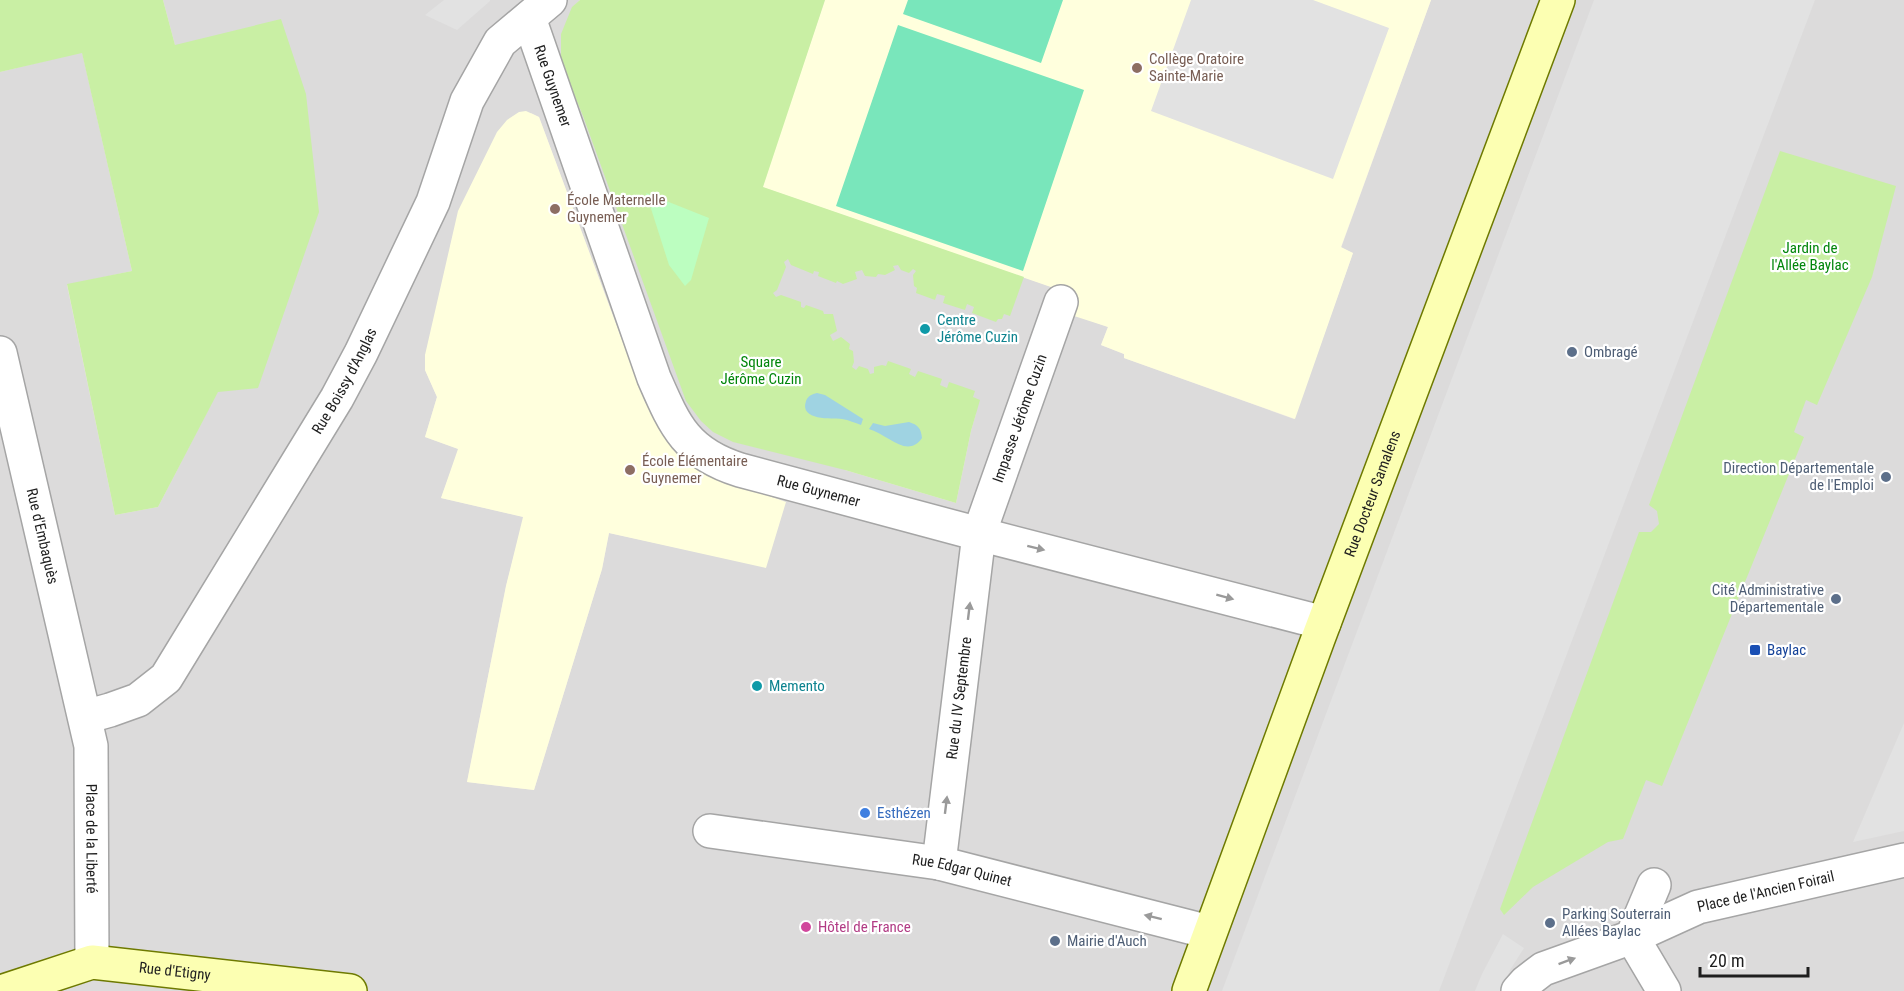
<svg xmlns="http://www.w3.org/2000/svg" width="1904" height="991" viewBox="0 0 1904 991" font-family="'Roboto Condensed',sans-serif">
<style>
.residential{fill:#dcdbdb;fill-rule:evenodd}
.education{fill:#ffd}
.grass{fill:#c9efa4}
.park{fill:#bcfec0}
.pitch{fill:#79e6bb}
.parking{fill:#e2e2e2}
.water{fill:#9fd3e2}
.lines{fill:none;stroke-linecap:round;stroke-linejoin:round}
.minor-casing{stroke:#a5a5a5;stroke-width:36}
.tertiary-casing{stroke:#a5a5a5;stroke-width:36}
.secondary-casing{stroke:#6e7a00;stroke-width:36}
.minor{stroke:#fff;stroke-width:33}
.tertiary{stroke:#fff;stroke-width:33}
.secondary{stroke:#fcffb2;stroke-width:33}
.oneway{fill:#9a9a9a}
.education-dot{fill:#8d6e63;stroke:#fff;stroke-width:2}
.culture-dot{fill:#0f9aa8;stroke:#fff;stroke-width:2}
.service-dot{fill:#5c6f8a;stroke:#fff;stroke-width:2}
.transit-dot{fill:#1a4fb4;stroke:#fff;stroke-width:2}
.shop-dot{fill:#3f7fe0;stroke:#fff;stroke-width:2}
.hotel-dot{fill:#d1479c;stroke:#fff;stroke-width:2}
.labels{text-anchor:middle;stroke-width:4.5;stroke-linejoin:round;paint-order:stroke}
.education-label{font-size:15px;fill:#785e54;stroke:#fff;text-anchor:start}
.street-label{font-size:15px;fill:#1e1e1e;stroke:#fff}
.park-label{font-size:15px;fill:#02860b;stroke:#fff}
.culture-label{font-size:15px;fill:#0d838f;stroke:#fff;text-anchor:start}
.service-label{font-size:15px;fill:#4e5e75;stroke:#fff;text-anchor:start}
.transit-label{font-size:15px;fill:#164399;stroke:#fff;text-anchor:start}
.shop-label{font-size:15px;fill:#366cbe;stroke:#fff;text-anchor:start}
.hotel-label{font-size:15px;fill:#b23c85;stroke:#fff;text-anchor:start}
</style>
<rect width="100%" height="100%" fill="#f0ebe3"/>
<!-- residential -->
<path class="residential" d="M163 0H580L572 8 762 187 1078 296V316L1108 327 1101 345 1124 354V358L1294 419 1353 253 1341 248 1431 0H1904V991H0V72L82 52 132 271 67 285 115 515 158 507 218 391 175 45ZM531 113 539 117 645 402 672 449 687 462 709 475 766 567 609 533 602 569 534 790 467 782 506 586 524 517 441 498 459 449 425 437 437 397 425 370ZM976 413 971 431 956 503 845 470Z"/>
<!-- education -->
<path class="education" d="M825 0H1431L1341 247 1353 253 1295 419 1124 358V354L1101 345 1108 327 1071 315 1077 296 762 187Z
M526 111 539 117 645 402 672 449 687 462 709 475 786 502 766 568 609 533 602 569 534 790 467 782 506 586 523 517 441 498 458 449 425 437 437 397 425 370V355L458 211 497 132 507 120 519 112Z"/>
<!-- grass -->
<path class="grass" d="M0 0H163L175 45 281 19 306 94 319 212 258 388 218 392 158 507 115 515 67 284 132 271 82 53 0 72Z
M580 0H825L763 187 1024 277 1010 316 1004 314 1002 319H998L996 322 972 313 974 307 967 304 965 310 943 303 945 296 937 294 935 300 916 293 917 288 914 286 913 275 916 271 913 269 909 273 901 270 898 265 893 266 895 270 885 275 878 274 876 277 865 276 862 270 855 272 857 279 843 284 837 281 836 283 818 276 819 272 814 271 813 274 791 265 788 259 784 262 786 267 777 290 773 293 776 297 781 295 801 302V307L804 308 806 305 823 311 824 314H833L837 331 830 335 833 341 841 337 850 344 849 349 853 351 854 362 852 367 856 370 859 366 868 369 870 374 874 373V367L882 365 886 366 888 361 911 369 909 374 915 377 918 371 942 379 940 385 947 388 949 382 975 391 973 397 980 400 971 431 956 503 845 470 733 442 713 432 701 421 686 401 583 116 561 63V34L572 7Z
M1780 151 1896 186 1872 277 1817 405 1806 400 1794 432 1804 437 1662 786 1646 780 1623 839 1608 842 1533 887 1504 915 1500 909 1639 532H1651L1659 524 1657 511 1649 505Z"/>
<!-- park -->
<path class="park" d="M646 193 709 218 691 280 685 286 669 265Z"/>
<!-- pitch -->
<path class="pitch" d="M908 0H1063L1041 63 903 14Z
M898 25 1084 90 1023 271 836 206Z"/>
<!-- parking -->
<path class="parking" d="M444 0H490V1L457 30 425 15Z
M1191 0H1313L1389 28 1333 179 1151 111Z
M1594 0H1815L1439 991H1222Z
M1904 723V831L1853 842Z
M1503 934 1524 948 1510 970 1502 991H1475L1482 974Z"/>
<!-- water -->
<path class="water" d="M817 393 825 395 863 419 861 425C855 423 849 420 842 419 832 418 799 421 806 401 808 396 812 394 817 393Z
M909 422C918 425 921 428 922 438 907 459 889 435 869 429L873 423 885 426Z"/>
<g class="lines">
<defs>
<g id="minor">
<path id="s1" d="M529 18 654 378C675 426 686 453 740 470L979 534 1324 623"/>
<path id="s2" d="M85 717 110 710 138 700 166 678 337 398 361 353 433 202 467 101 500 42 550 0"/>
<path id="s3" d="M710 831 939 863 1209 932"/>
<path id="s4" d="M939 863 979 534 1061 302"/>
<path d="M1632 937 1664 991"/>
<path d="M1632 937 1654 885"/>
<path id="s5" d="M1518 991 1526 982 1543 969 1632 937 1698 907 1904 860"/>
</g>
<g id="tertiary">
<path id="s6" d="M0 353 91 746 92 962"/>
</g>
<g id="secondary">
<path id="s7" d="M4 991 92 962 350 991"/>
<path id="s8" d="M1189 991 1318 639 1558 0"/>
</g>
</defs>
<!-- minor casing -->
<use href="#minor" class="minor-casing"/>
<!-- tertiary casing -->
<use href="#tertiary" class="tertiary-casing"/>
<!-- secondary casing -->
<use href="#secondary" class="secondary-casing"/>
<!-- minor -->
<use href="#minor" class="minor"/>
<!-- tertiary -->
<use href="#tertiary" class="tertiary"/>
<!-- secondary -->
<use href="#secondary" class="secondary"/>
</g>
<!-- one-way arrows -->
<defs><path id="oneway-solid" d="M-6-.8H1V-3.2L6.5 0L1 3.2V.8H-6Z" transform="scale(1.5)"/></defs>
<g class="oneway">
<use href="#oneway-solid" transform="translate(1036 548) rotate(14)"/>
<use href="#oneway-solid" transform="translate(1225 597) rotate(15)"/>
<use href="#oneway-solid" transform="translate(969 611) rotate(-83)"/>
<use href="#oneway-solid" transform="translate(946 805) rotate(-83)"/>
<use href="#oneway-solid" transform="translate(1153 917) rotate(-166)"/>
<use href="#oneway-solid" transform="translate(1567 961) rotate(-20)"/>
</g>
<!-- markers -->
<g class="education-dot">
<circle cx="1137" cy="68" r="6"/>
<circle cx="555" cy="209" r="6"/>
<circle cx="630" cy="470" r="6"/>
</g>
<g class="culture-dot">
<circle cx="925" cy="329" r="6"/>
<circle cx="757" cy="686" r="6"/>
</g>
<g class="service-dot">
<circle cx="1572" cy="352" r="6"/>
<circle cx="1886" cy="477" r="6"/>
<circle cx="1836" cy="599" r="6"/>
<circle cx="1550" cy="923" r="6"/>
<circle cx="1055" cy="941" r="6"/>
</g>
<rect class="transit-dot" x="1749" y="644" width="12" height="12" rx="3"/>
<circle class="shop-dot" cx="865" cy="813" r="6"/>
<circle class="hotel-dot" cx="806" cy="927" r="6"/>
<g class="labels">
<!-- education labels -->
<g class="education-label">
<text x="1149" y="64">Collège Oratoire<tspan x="1149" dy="17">Sainte-Marie</tspan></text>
<text x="567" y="205">École Maternelle<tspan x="567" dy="17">Guynemer</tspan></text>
<text x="642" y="466">École Élémentaire<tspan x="642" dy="17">Guynemer</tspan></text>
</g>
<!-- street labels -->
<g class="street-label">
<text dy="5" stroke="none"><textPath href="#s1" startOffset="72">Rue Guynemer</textPath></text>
<text dy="5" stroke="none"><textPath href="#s2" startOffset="438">Rue Boissy d'Anglas</textPath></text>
<text dy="5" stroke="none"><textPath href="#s4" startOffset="454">Impasse Jérôme Cuzin</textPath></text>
<text dy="5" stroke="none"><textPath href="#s1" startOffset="594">Rue Guynemer</textPath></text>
<text dy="5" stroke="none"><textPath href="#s8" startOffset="530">Rue Docteur Samalens</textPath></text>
<text dy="5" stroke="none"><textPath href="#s6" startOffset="188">Rue d'Embaquès</textPath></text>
<text dy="5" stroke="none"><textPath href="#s4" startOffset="166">Rue du IV Septembre</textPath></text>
<text dy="5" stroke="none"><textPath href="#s6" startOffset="496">Place de la Liberté</textPath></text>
<text dy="5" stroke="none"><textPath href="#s3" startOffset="255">Rue Edgar Quinet</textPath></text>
<text dy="5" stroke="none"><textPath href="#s5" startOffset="270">Place de l'Ancien Foirail</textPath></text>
<text dy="5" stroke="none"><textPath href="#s7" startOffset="176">Rue d'Etigny</textPath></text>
</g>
<!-- park labels -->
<g class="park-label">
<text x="1810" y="253">Jardin de<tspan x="1810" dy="17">l'Allée Baylac</tspan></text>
<text x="761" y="367">Square<tspan x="761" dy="17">Jérôme Cuzin</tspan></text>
</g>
<!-- culture labels -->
<g class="culture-label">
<text x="937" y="325">Centre<tspan x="937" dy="17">Jérôme Cuzin</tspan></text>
<text x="769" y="691">Memento</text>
</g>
<!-- service labels -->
<g class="service-label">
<text x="1584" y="357">Ombragé</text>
<text x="1874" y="473" text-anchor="end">Direction Départementale<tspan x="1874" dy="17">de l'Emploi</tspan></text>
<text x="1824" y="595" text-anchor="end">Cité Administrative<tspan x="1824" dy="17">Départementale</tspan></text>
<text x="1562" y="919">Parking Souterrain<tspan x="1562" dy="17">Allées Baylac</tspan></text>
<text x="1067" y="946">Mairie d'Auch</text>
</g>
<!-- transit labels -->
<g class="transit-label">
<text x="1767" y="655">Baylac</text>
</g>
<!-- shop labels -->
<g class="shop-label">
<text x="877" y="818">Esthézen</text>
</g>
<!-- hotel labels -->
<g class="hotel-label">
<text x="818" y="932">Hôtel de France</text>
</g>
</g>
<!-- scale -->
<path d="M1700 967v9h108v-9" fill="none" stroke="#1e1e1e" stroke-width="3"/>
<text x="1709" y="967" font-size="18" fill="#1e1e1e" stroke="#ffffff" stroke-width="4.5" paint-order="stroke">20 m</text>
</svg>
